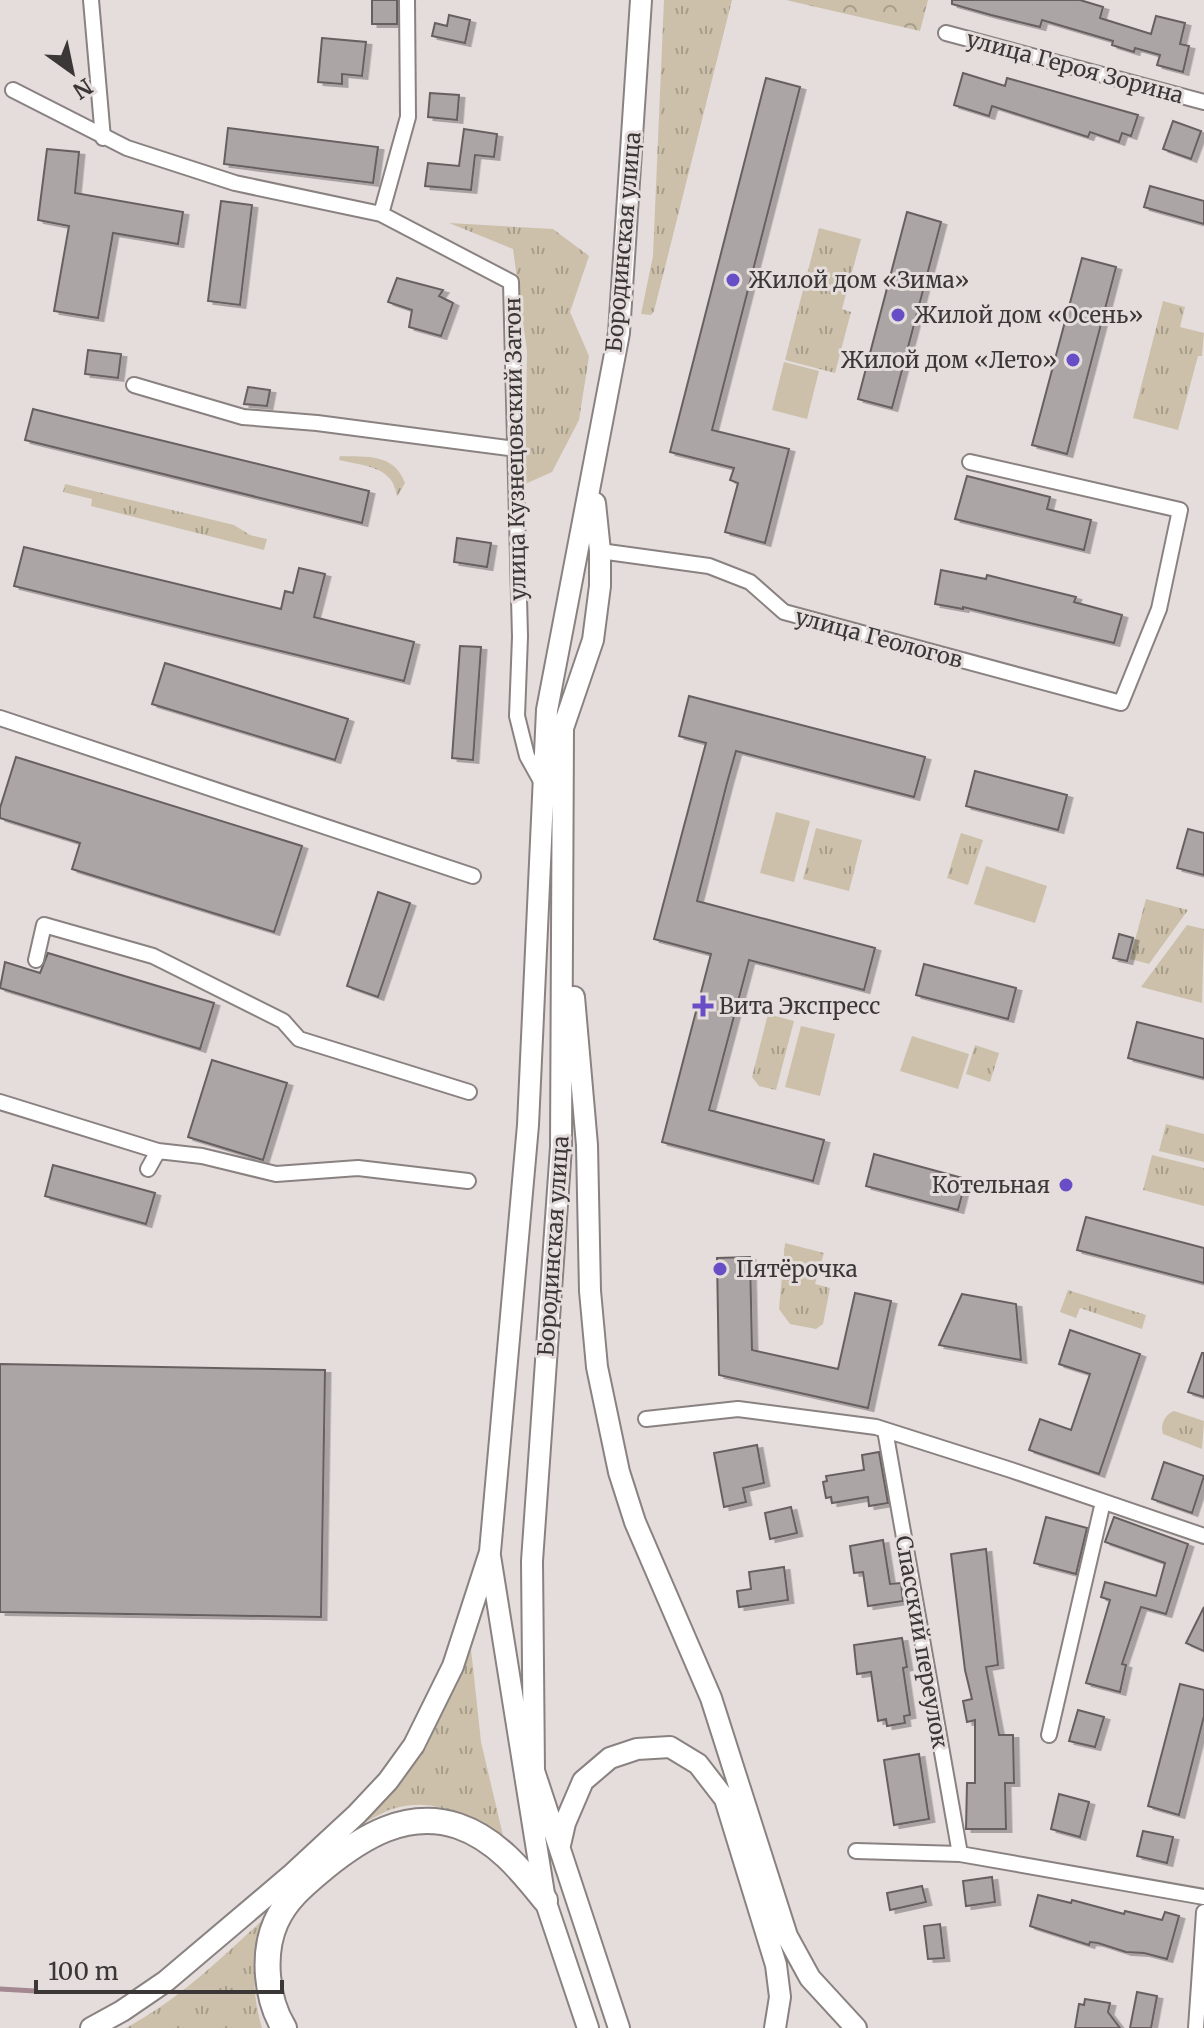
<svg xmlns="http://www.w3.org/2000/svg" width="1204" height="2028" viewBox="0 0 1204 2028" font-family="Merriweather,serif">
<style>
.grass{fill:url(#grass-tufts)}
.forest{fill:url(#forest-crowns)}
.pitch{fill:#ccc0aa}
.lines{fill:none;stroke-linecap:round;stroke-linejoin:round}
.stream{stroke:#a38891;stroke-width:5}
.building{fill:#aca5a5;stroke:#676161;stroke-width:2;filter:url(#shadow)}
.street-casing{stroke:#898280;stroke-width:18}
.secondary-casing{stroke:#898280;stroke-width:24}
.primary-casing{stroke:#898280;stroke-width:28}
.street{stroke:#fff;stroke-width:14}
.secondary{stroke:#fff;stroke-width:20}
.primary{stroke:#fff;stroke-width:24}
.poi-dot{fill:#674ec7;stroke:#e4dddb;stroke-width:3}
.labels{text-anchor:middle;stroke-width:6;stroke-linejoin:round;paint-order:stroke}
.street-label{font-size:22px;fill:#3a3736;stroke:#e4dddb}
.poi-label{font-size:22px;fill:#3a3736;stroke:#e4dddb;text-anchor:start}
</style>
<defs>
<pattern id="grass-tufts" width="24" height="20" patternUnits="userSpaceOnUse" patternTransform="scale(2)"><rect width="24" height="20" fill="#ccc0aa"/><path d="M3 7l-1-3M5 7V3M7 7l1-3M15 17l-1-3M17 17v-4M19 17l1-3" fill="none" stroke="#a79d8b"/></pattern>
<pattern id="forest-crowns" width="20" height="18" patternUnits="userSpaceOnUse" patternTransform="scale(2)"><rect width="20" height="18" fill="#ccc0aa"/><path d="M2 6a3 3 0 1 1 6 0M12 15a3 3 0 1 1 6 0" fill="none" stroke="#a79d8b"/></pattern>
<filter id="shadow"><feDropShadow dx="5.5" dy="3" stdDeviation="0" flood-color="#0004"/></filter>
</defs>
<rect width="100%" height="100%" fill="#e4dddb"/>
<!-- grass -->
<path class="grass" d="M664 0H732L654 311 651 315 641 314 653 256Z
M449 223 553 229 589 256 570 312 589 356 579 420 552 472 525 484 527 351 513 249Z
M819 228 861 239 842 309 851 312 835 373 785 360Z
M1163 301 1185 307 1180 327 1204 333 1202 356H1198L1178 430 1133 418Z
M340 456C367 457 394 453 405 483L397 497C394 466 364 466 339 460Z
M65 484 234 525 250 535 267 539 264 550 91 506 92 499 63 492Z
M816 828 862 840 849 891 803 879Z
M961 833 983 840 968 885 947 878Z
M1146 899 1188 910 1149 964 1130 959Z
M1187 925 1204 929 1202 1003 1141 987Z
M768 1014 794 1021 776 1090 759 1086 752 1077Z
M975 1045 999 1053 990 1082 966 1074Z
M1166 1124 1204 1134V1162L1159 1151Z
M1152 1155 1204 1168V1206L1143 1190Z
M785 1243 824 1253 815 1284 830 1288 823 1324 816 1329 790 1324 779 1309Z
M1068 1290 1146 1315 1142 1329 1080 1308 1076 1318 1060 1312Z
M1174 1411 1204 1421 1202 1449 1163 1434C1160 1425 1165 1414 1174 1411Z
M471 1649 481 1742 505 1844C473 1819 438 1796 396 1808 386 1810 376 1817 367 1821L426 1748Z
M268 1915C254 1959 249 1982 262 2028H126C183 1997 221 1958 268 1915Z"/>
<!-- forest -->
<path class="forest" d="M786 0H928L920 31Z"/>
<!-- pitch -->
<path class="pitch" d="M784 362 819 371 807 419 772 410Z
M776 812 810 821 794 882 760 873Z
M986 866 1047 886 1035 923 974 904Z
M801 1026 835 1034 820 1096 785 1087Z
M912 1036 969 1054 958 1089 900 1071Z"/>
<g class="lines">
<!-- stream -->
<path class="stream" d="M0 1989 35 1991"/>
</g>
<!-- building -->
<path class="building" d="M372 0H397V24H372Z
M952 0H1080L1103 7 1100 18 1151 34 1156 16 1185 23 1180 44 1189 46 1183 72 1157 65 1160 55 1135 48 1134 52 1112 45 1113 41 1042 20 1040 27 991 15 952 4Z
M449 15 470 20 465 43 432 36 435 23 447 26Z
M322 38 366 42 362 76 342 74V84L318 82Z
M963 73 1005 86 1007 78 1138 115 1131 136 1122 133 1119 142 1090 132 1088 137 992 106 989 116 954 105Z
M766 78 800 87 712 430 789 449 765 543 725 532 738 483 730 480 734 468 670 452Z
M430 93 459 95 457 120 428 117Z
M1173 121 1201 131 1191 159 1163 149Z
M228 128 378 147 373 183 224 164Z
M464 129 497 134 494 157 475 155 471 190 425 186 428 163 459 166Z
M47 149 79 152 75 193 183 212 178 244 113 233 98 318 54 311 69 226 38 220Z
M1150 186 1204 201V224L1144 207Z
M221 201 252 205 240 305 208 301Z
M907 212 941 222 892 408 858 399Z
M1082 258 1116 267 1067 454 1032 445Z
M397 278 443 290 439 296 453 303 441 336 409 327 412 310 388 302Z
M88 350 121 354 118 378 85 374Z
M248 387 270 390 267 406 244 404Z
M33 409 369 491 362 523 25 440Z
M967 476 1050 497 1047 509 1091 520 1084 550 955 519Z
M457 538 491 543 487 567 454 562Z
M24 547 281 609 285 591 293 593 299 568 325 574 314 617 414 642 404 681 14 586Z
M941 570 986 579 987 575 1076 597 1074 602 1122 615 1114 643 963 607V609L935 604Z
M460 646 481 647 473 760 452 758Z
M165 663 348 719 335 760 152 704Z
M689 696 925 757 914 797 736 751 727 783 697 901 875 948 864 990 749 960 709 1110 824 1140 813 1181 662 1142 711 954 654 939 706 743 679 736Z
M16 757 302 846 274 932 72 869 80 843 0 818V808Z
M975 771 1067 795 1058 830 966 806Z
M1188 829 1204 833V875L1177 868Z
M378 892 410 903 378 997 347 986Z
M1119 934 1133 938 1127 961 1113 958Z
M48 953 214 1003 200 1049 0 988 5 962 40 973Z
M924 964 1016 988 1008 1019 916 995Z
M1137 1022 1204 1039V1078L1128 1058Z
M212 1060 287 1083 263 1160 188 1137Z
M874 1154 966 1179 958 1210 866 1186Z
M53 1165 155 1193 146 1224 45 1196Z
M1086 1217 1204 1248V1283L1077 1250Z
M750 1257 752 1350 838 1369 855 1293 891 1301 868 1408 719 1375 717 1258Z
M962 1294 1016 1304 1021 1360 939 1345Z
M1070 1330 1140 1354 1099 1474 1029 1450 1040 1419 1071 1430 1090 1374 1059 1364Z
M1202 1353H1204V1397L1188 1392Z
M0 1364 325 1370 321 1617 0 1612Z
M757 1445 764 1483 743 1488 746 1502 724 1507 714 1453Z
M879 1452 888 1503 869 1506 868 1497 832 1503 831 1497 826 1498 823 1482 827 1481 826 1476 864 1470 862 1455Z
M1164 1462 1204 1476 1192 1513 1152 1499Z
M791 1507 797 1533 770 1539 765 1513Z
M1046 1517 1087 1528 1076 1574 1034 1563Z
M1114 1517 1188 1544 1166 1614 1141 1607 1122 1664 1126 1665 1120 1692 1086 1683 1110 1600 1101 1597 1105 1582 1156 1596 1165 1563 1105 1542Z
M883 1540 890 1584 901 1583 903 1601 868 1606 863 1572 854 1573 850 1546Z
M986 1549 998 1665 986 1667 999 1735H1013L1014 1783H1005L1006 1829H966L967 1783H975V1720L967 1722 963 1701 972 1699 965 1670 951 1554Z
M784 1567 788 1600 739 1607 737 1591 751 1589 749 1572Z
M1204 1607V1651L1186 1643Z
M902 1638 907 1667 903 1668 910 1715 904 1716 905 1723 887 1726 886 1719 878 1721 871 1672 857 1674 854 1645Z
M1180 1684 1204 1690V1716L1179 1815 1148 1806Z
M1078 1710 1104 1717 1095 1747 1069 1741Z
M919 1754 929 1819 894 1825 884 1760Z
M1059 1794 1089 1802 1080 1837 1051 1829Z
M1143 1831 1173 1837 1167 1863 1137 1856Z
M992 1877 995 1902 966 1906 963 1881Z
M922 1886 926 1902 890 1910 887 1893Z
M1038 1895 1071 1903 1072 1900 1124 1914 1125 1911 1162 1920 1165 1912 1179 1916 1167 1959 1144 1953 1126 1952 1098 1943 1090 1942 1089 1945 1030 1926Z
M940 1924 944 1958 928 1959 924 1926Z
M1137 1992 1157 1996 1151 2028H1130Z
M1085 1999 1110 2003 1108 2012 1120 2028H1075L1079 2004 1084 2005Z"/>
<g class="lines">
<defs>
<path id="street" d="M91 0 103 138
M407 0 408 117 381 214 511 282 520 637 517 716 527 756 542 783
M946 33 1204 102
M13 90 127 148 235 183 381 214
M134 385 243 417 317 423 516 449
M600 551 709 566 750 582 784 612 1121 703 1159 609 1180 510 970 462
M0 718 473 876
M36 960 44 925 153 956 283 1021 299 1039 469 1092
M0 1102 158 1151
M148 1169 158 1151 202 1156 276 1174 358 1168 468 1181
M646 1419 738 1409 876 1427 1011 1470 1204 1536
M885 1430 960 1854
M1049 1735 1103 1502
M856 1851 960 1854 1204 1897
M1196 2028 1204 1912"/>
<path id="secondary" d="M595 503 600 551V586L593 640 563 728 561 1147 532 1561 534 1771 619 2028
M574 997 587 1145 590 1291 597 1367 619 1472 635 1522 711 1698 787 1936 810 1978 856 2028
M490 1556 545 1900 588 2028
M560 1845 565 1823 583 1781 610 1758 637 1749 670 1747 698 1764 725 1799 776 1965 780 1997 775 2028
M91 2028 122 2011 166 1981 290 1876 357 1814 388 1781 414 1745 453 1666 490 1552 528 1125 547 710 619 333 641 0"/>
<path id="primary" d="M284 2028C266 1999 262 1953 276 1922 287 1898 305 1884 324 1868 362 1837 407 1809 458 1826 496 1839 521 1870 545 1900"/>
</defs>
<!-- street casing -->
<use href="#street" class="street-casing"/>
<!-- secondary casing -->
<use href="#secondary" class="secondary-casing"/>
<!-- primary casing -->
<use href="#primary" class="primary-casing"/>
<!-- street -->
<use href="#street" class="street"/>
<!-- secondary -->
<use href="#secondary" class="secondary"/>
<!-- primary -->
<use href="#primary" class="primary"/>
</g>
<!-- markers -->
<g class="poi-dot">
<circle cx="733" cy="280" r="8"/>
<circle cx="898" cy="315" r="8"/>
<circle cx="1073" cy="360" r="8"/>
<path d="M699 994h8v8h8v8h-8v8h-8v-8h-8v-8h8z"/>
<circle cx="1066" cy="1185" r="8"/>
<circle cx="720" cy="1269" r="8"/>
</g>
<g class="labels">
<!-- street labels -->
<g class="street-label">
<text transform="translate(1075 67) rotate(15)" y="8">улица Героя Зорина</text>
<text transform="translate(623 242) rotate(-85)" y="8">Бородинская улица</text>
<text transform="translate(515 449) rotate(-91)" y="8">улица Кузнецовский Затон</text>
<text transform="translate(879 638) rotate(15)" y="8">улица Геологов</text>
<text transform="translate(553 1246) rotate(-86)" y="8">Бородинская улица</text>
<text transform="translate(922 1642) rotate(80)" y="8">Спасский переулок</text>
</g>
<!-- poi labels -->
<g class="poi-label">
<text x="749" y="288">Жилой дом «Зима»</text>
<text x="914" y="323">Жилой дом «Осень»</text>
<text x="1057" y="368" text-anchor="end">Жилой дом «Лето»</text>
<text x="719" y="1014">Вита Экспресс</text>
<text x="1050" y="1193" text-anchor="end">Котельная</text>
<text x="736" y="1277">Пятёрочка</text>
</g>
</g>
<!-- north arrow -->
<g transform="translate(72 72) rotate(147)" stroke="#e4dddb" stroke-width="6" paint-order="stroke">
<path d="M0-6L14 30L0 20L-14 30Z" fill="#3a3736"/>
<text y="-12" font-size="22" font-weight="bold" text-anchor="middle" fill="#3a3736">N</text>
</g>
<!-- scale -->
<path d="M36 1980v12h246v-12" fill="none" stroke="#3a3736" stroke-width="4"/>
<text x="48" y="1980" font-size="24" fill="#3a3736" stroke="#e4dddb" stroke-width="6" paint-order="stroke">100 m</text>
</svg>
